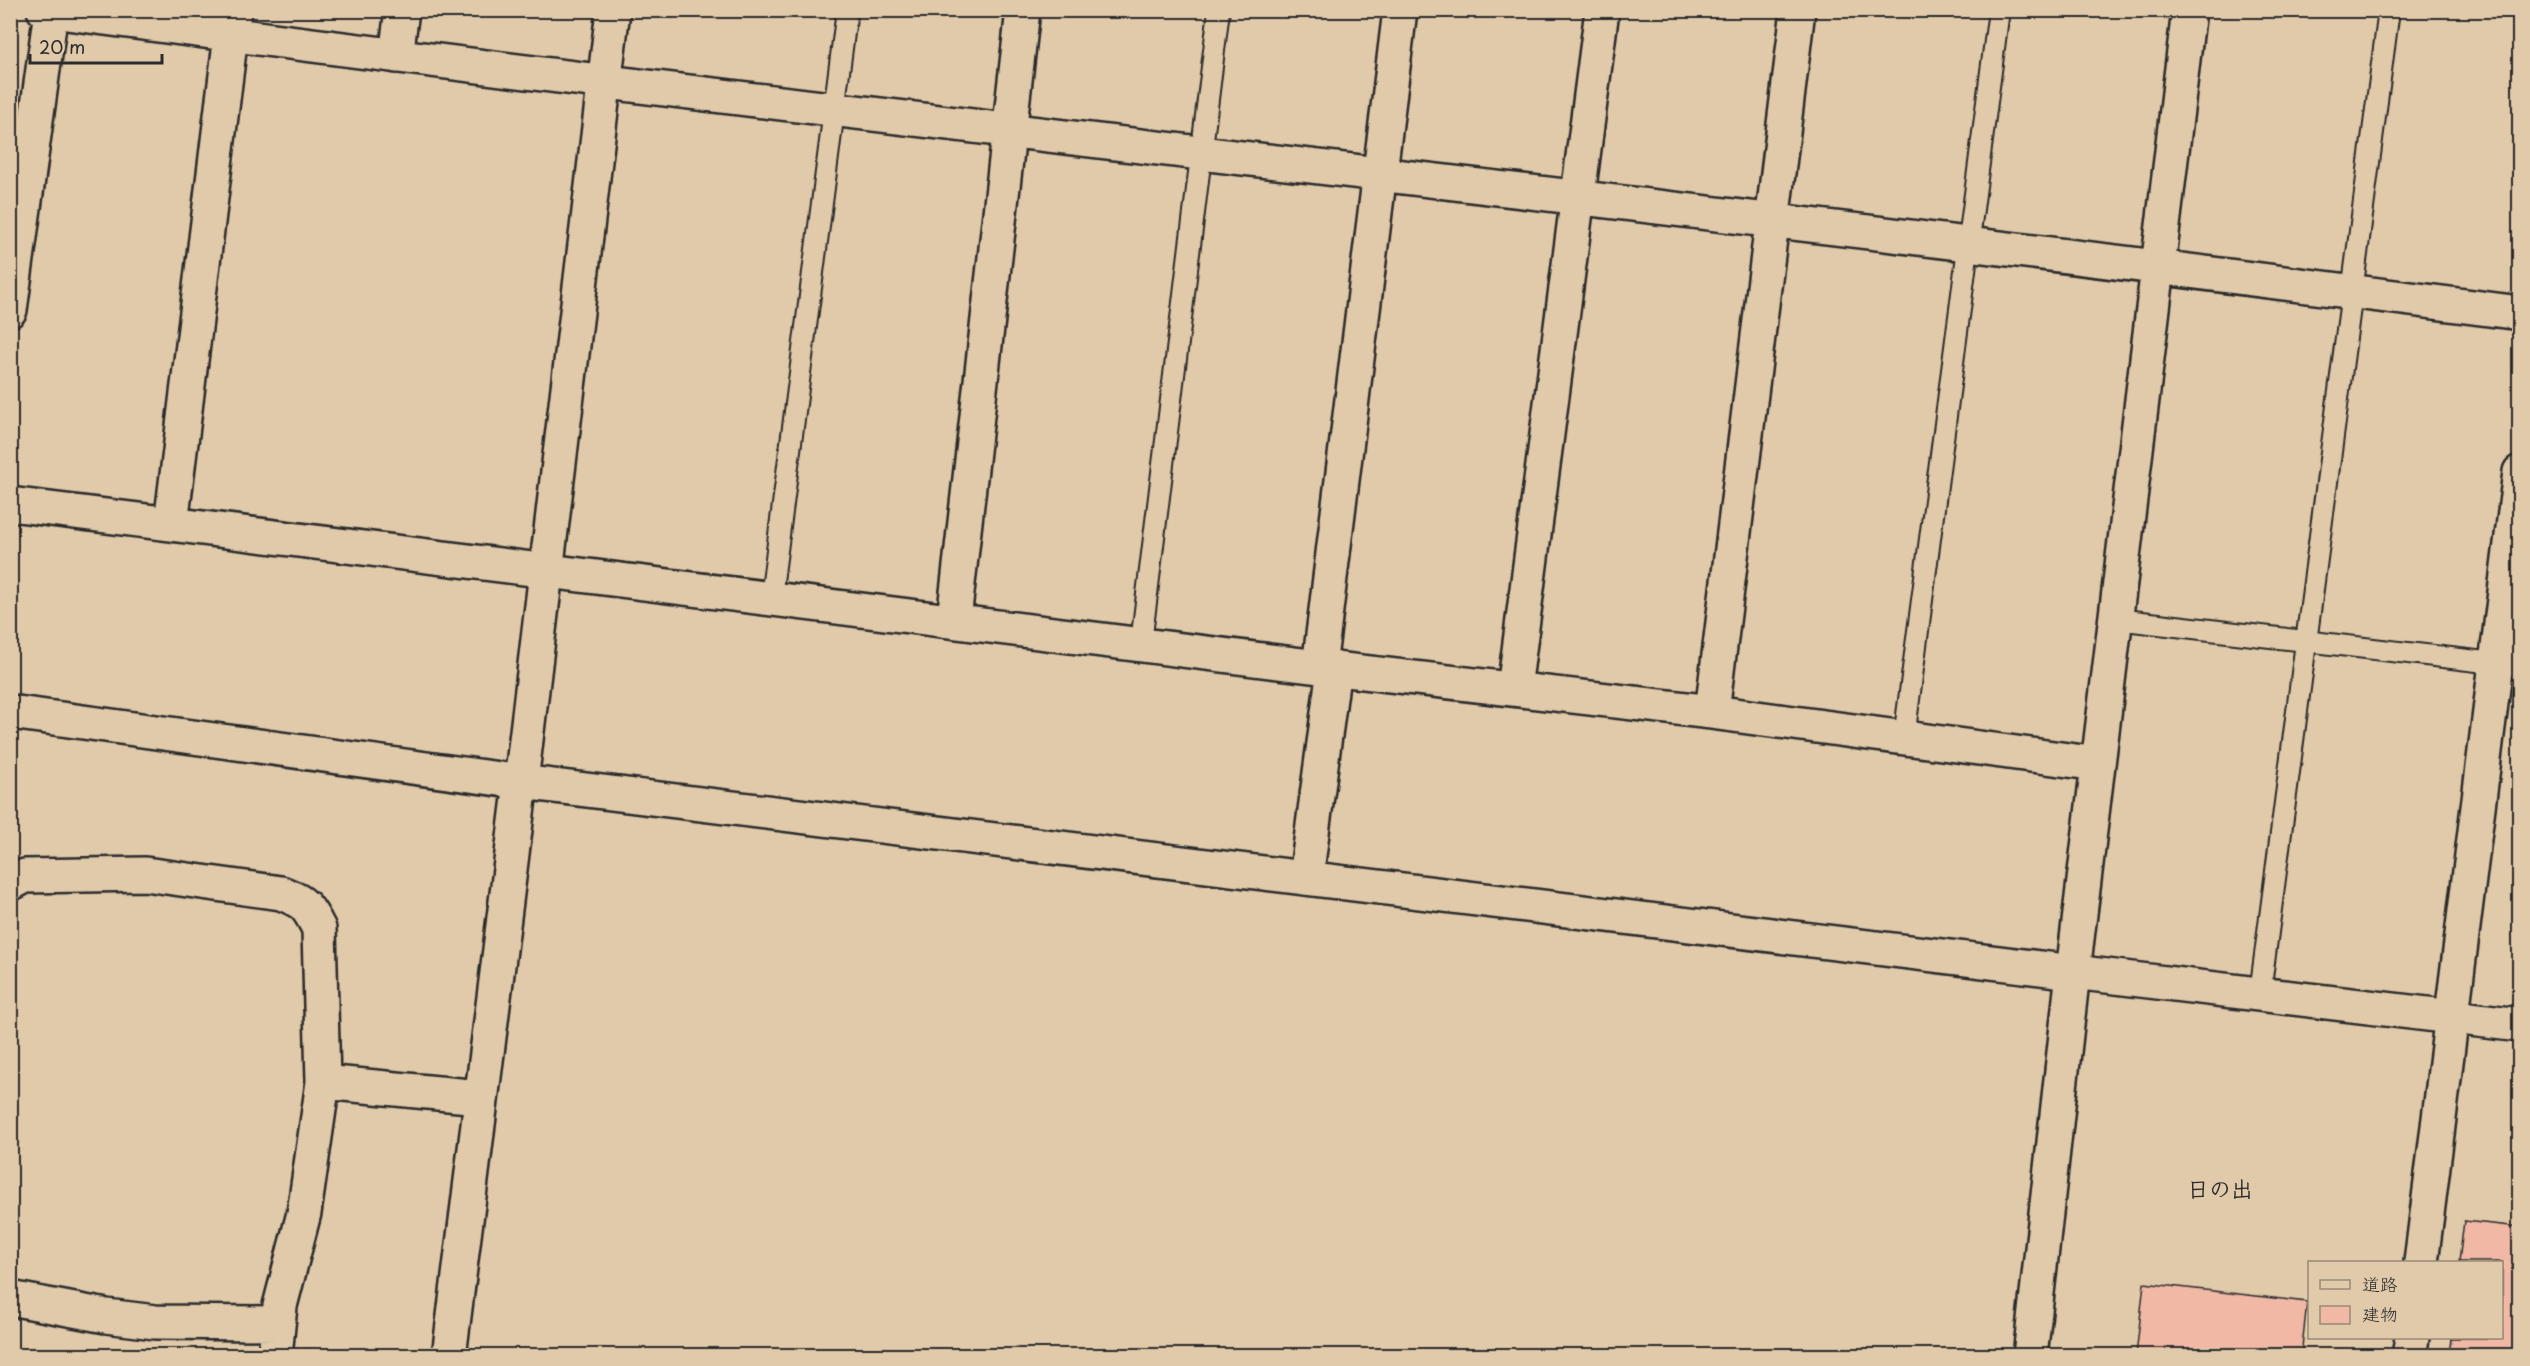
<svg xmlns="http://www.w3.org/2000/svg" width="2530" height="1366" viewBox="0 0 2530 1366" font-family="'Playpen Sans','Klee One',sans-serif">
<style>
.building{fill:#f0b8a5;stroke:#2b2b2b;stroke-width:1.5}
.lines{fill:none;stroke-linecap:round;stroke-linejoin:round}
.service-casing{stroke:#2b2b2b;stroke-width:24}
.minor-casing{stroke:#2b2b2b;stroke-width:38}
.tertiary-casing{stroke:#2b2b2b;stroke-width:38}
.service{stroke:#e1caaa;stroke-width:20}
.minor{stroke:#e1caaa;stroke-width:33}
.tertiary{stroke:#e1caaa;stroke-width:33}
.labels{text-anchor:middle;stroke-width:6;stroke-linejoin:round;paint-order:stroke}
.quarter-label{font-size:22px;font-weight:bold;fill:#2b2b2b;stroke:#e1caaa}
</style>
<rect width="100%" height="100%" fill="#e1caaa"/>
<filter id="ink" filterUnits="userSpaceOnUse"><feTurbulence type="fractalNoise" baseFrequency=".0167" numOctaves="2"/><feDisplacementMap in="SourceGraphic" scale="12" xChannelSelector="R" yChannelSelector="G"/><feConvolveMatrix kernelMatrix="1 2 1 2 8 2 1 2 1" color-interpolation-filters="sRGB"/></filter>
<g filter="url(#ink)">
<!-- building -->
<path class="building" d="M2464 1221 2520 1227V1356H2449L2451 1338H2502V1262H2459Z
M2144 1283 2307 1302 2301 1356H2136Z"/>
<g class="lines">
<defs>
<path id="service" d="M771 597 847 10
M2116 619 2520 666
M1141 643 1219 10
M1904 738 1999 10
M2260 993 2389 10"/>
<path id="minor" d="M44 10C868 120 1695 206 2520 313
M396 56 402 10
M10 310 51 11
M10 504 1319 667 1712 712 2098 764
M171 524 234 10
M954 619 1023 10
M1319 667 1400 10
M1514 689 1602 10
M1712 712 1798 10
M1306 878 1334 668
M10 884 25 876 145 874 281 893C305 902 308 907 319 929L323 1082 304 1213 280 1306 275 1356
M323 1082 480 1097
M2421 1262 2520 472
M10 1298 106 1316 155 1322 278 1323
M2030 1356 2073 972 2189 10
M2409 1356 2412 1338"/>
<path id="tertiary" d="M10 712 521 782 2073 972 2520 1025
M449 1356 521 782 613 10"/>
</defs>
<!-- service casing -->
<use href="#service" class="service-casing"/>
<!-- minor casing -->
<use href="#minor" class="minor-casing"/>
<!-- tertiary casing -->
<use href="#tertiary" class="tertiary-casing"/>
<!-- service -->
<use href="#service" class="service"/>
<!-- minor -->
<use href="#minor" class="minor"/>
<!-- tertiary -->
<use href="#tertiary" class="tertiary"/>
</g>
</g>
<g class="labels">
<!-- quarter labels -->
<g class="quarter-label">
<text x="2220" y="1197">日の出</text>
</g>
</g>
<!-- margin -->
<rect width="2530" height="1366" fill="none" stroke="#e1caaa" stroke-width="36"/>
<rect x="18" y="18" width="2494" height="1330" fill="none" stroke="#2b2b2b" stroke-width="2" filter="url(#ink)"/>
<!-- legend -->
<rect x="2308" y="1261" width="195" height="78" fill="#e1caaa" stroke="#988a77" stroke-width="1.5"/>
<rect x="2320" y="1280" width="30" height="9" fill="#e1caaa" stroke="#988a77" stroke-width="1.5"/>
<text x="2362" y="1291" font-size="18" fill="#2b2b2b">道路</text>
<rect x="2320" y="1306" width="30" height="18" fill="#f0b8a5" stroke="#988a77" stroke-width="1.5"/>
<text x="2362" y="1321" font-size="18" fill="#2b2b2b">建物</text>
<!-- scale -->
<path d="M30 54v9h132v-9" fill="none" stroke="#2b2b2b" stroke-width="3"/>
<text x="39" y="54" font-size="18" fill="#2b2b2b" stroke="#e1caaa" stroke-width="4.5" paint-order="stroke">20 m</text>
</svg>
